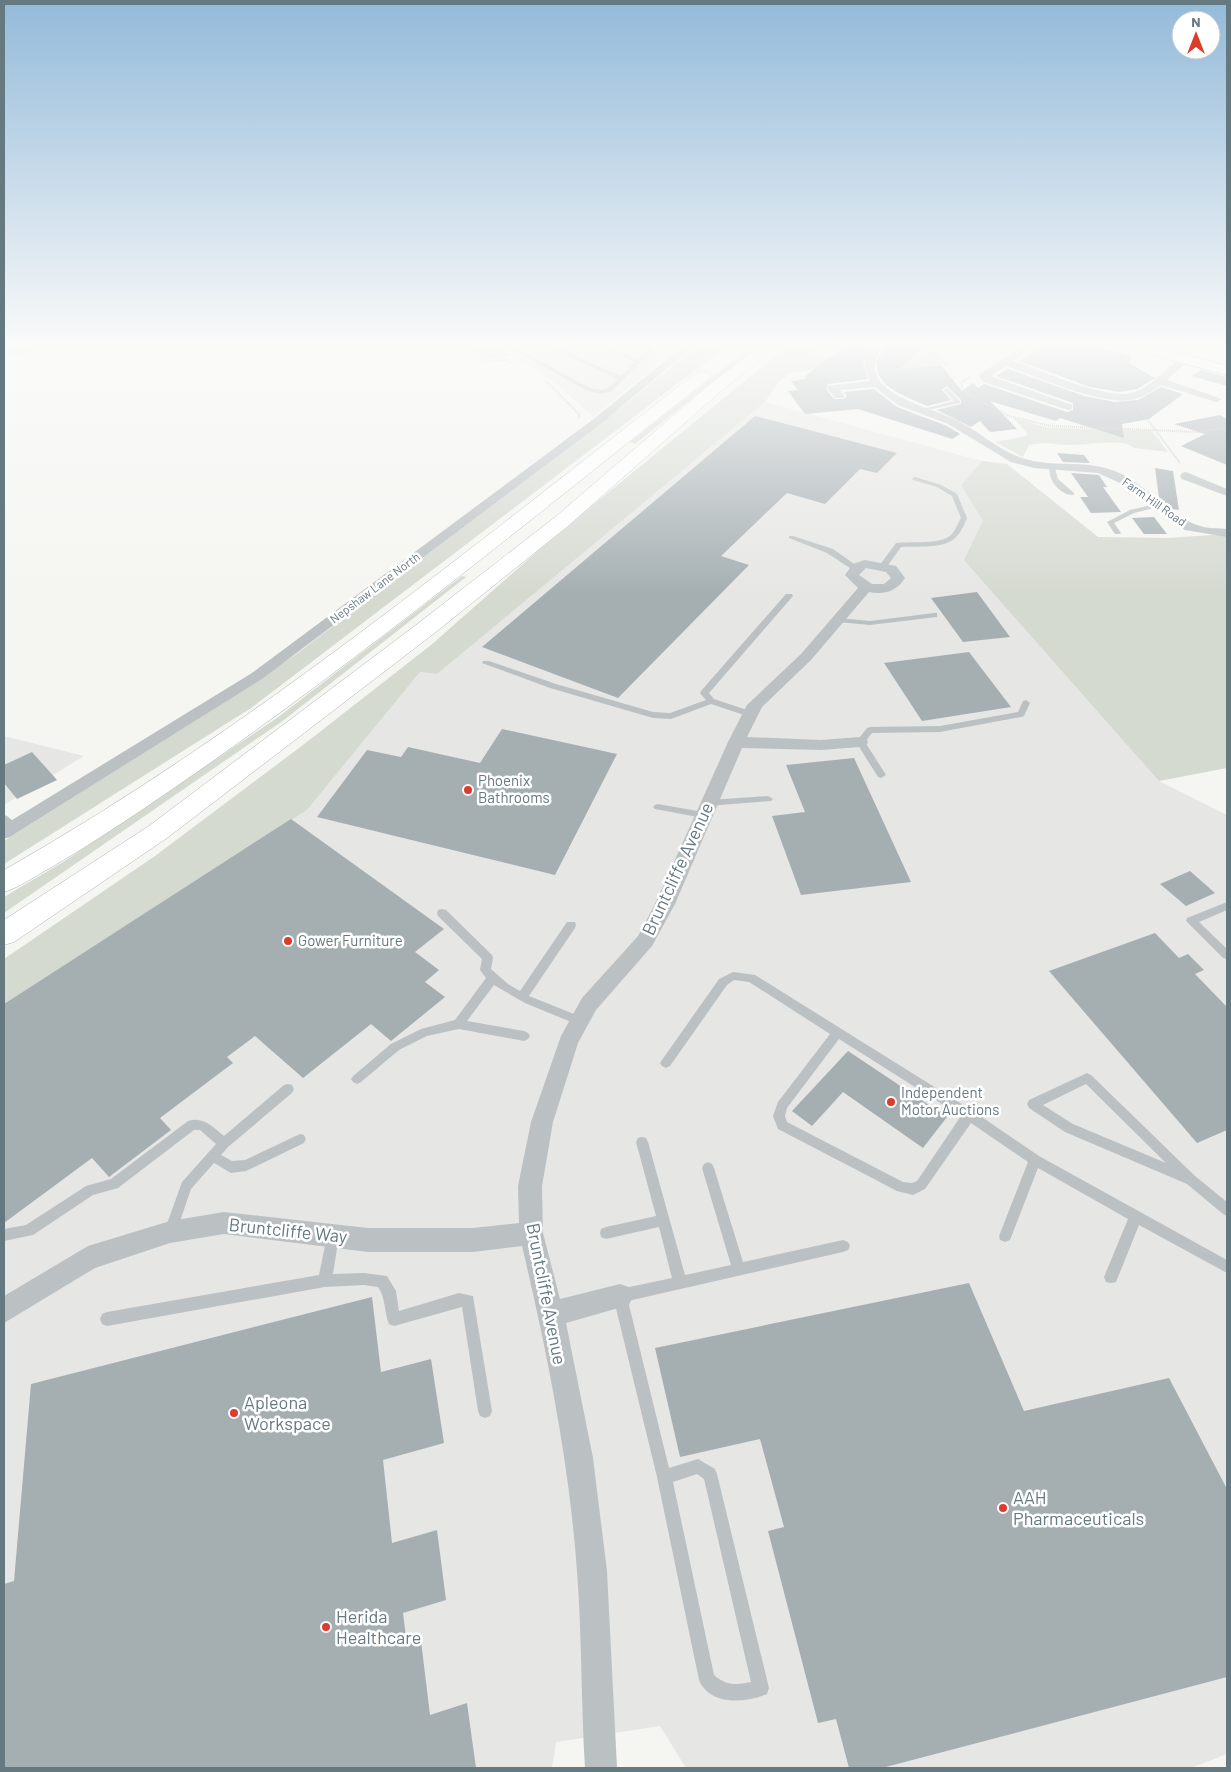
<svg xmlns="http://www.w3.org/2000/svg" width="1231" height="1772" viewBox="0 0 1231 1772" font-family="Barlow,sans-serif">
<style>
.built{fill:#e6e6e5}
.green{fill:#d5dad1}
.building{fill:#a5afb2}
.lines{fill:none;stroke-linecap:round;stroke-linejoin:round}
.secondary-casing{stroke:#b0b7ba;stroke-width:2}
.motorway-casing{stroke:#afb4b6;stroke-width:1}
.path{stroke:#b8bbbd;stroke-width:2;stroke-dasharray:1 1;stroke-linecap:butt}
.service{fill:#bbc1c3;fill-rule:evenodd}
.minor{fill:#bbc1c3;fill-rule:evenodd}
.secondary{fill:#fff;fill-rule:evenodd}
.motorway{fill:#fff;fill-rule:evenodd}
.poi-dot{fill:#db3c2b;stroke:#fff;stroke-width:2}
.labels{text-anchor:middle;stroke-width:5;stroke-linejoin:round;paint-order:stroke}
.far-street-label{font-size:12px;fill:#657981;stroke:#fff}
.poi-label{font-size:15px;fill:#657981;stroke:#fff;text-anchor:start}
.near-street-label{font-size:18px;fill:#657981;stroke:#fff}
.near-poi-label{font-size:18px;fill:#657981;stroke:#fff;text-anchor:start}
</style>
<rect width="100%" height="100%" fill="#f5f5f1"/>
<!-- built -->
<path class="built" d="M496 346H679L593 417 555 382Z
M765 402 982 461 961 485 1159 781 1227 815V1754L1191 1768H686L660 1726 556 1742 552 1768H4V1004L307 810 420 672 437 673 713 443Z
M4 736 84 756 4 805Z"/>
<!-- green -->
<path class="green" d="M4 346H82L35 351 4 357Z
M458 346H495L512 355 486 359Z
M697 346H727L251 708 4 864V841L231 698 295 655 632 399Z
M752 346H758L635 444 630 442Z
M788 346H825L813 356 859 362 790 373 778 383 765 402 437 674 420 672 307 810 4 1004V959L155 856 303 745 431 645 556 535Z
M935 348 949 365 878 373 876 361 914 359Z
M1013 418 1049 428 1152 431 1168 452 1134 448C1123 438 1088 445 1072 445 1057 445 1045 441 1029 445L1023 457 995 442 1026 436 1027 433Z
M982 461 1007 464 1098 537 1168 538 1227 534V768L1159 781 964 560 983 521 961 485Z
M462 576 466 577 284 720 4 913V897L63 862 277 718Z"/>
<!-- building -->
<path class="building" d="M845 346H871L863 362 867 379 828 384 826 389 834 399H844L847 396 844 392 874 389 897 407 947 426 960 434 952 439 858 409 805 414 788 391 798 390 791 381 806 379 804 377Z
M885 346H926L899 369 942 366 962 391 973 383 978 388 984 384 1067 412 1073 410V403L996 376 1008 369 1084 396 1115 402 1138 400 1161 387 1183 394 1149 419 1122 424 1124 438 1060 418 1056 421 990 401 1017 429 990 432 980 421 971 427 937 410 961 404V400L947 386 942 390 951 400 927 406 898 393 886 385 878 374 877 362Z
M1043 346H1096L1132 356 1129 363 1155 378 1137 389 1120 392 1090 387 1019 361Z
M1201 370 1227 377V386L1191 376Z
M1220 415 1227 419V465L1181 446 1205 434 1174 424Z
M755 416 897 453 877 473 860 469 825 504 787 493 721 556 749 565 618 698 482 647Z
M1057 453 1084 455 1090 463 1063 462Z
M1155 468 1173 471 1179 510 1172 509 1159 498Z
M1071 473 1099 475 1107 487H1103L1121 512 1091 513 1080 497H1088Z
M1154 517 1167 534H1144L1132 518Z
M977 592 1010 637 963 642 931 598Z
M969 652 1011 707 922 721 884 663Z
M502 729 617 754 555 875 317 817 367 750 401 757 408 747 480 763Z
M32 752 57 780 17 799 4 783V765Z
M854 758 911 882 801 895 772 816 805 812 786 765Z
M291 819 444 929 415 952 439 970 425 982 445 997 391 1041 371 1024 303 1078 255 1036 227 1057 233 1063 160 1118 171 1130 109 1177 92 1158 4 1223V1004Z
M1190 871 1215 893 1186 906 1160 884Z
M1155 933 1179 958 1188 954 1204 970 1195 974 1227 1007V1130L1197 1143 1049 971Z
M848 1051 947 1117 923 1148 843 1092 812 1126 792 1111Z
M969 1283 1024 1411 1169 1378 1227 1489V1677L882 1768H849L836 1719 818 1723 768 1531 784 1527 760 1439 680 1457 655 1348Z
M372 1297 381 1372 431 1359 444 1443 383 1460 392 1543 437 1530 446 1600 403 1613 407 1645 421 1641 430 1715 467 1703 476 1768H4V1584L14 1581 31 1384Z"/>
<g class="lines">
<defs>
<path id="secondary" d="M1130 346H1151L1227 366V375L1132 349Z"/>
<path id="motorway" d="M760 346H777L721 391 568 526 432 635 167 838 14 942 4 945V920L149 826 416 625 554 518 709 385Z
M702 371 708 373 710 376 708 379C530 520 355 664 168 792 130 818 91 844 50 868 35 876 20 887 4 892V870C251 730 472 546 696 373Z"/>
</defs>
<!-- secondary casing -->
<use href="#secondary" class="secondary-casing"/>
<!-- motorway casing -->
<use href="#motorway" class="motorway-casing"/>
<!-- path -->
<path class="path" d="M454 346 481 362 506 360 512 363
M4 348 21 346
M546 381 579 414V418
M962 389V382L970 377
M967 393 1009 416 1050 426 1198 432 1227 428
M1139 408 1180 463"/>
<!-- service -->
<path class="service" d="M506 346H512L590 388C605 392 607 389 618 379L548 347V346H553L621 376 635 362 598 347V346H604L638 359 647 350 646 346H650L653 350 612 391 600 394 586 390Z
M947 388 960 401V403L919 412V410L954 401 944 390Z
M1050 465H1054L1058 479 1074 493V495C1060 496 1046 478 1050 465Z
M915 477 941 485 957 494 967 518C964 525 961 533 955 538 944 549 916 546 901 547L886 568H880L879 566 896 543C911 541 940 545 951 535 955 531 958 523 961 518L952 496 937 487 913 480 912 479Z
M1156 504 1159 506 1158 507 1134 513 1114 523 1121 533 1119 534H1115L1107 522 1130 510Z
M789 536H793L833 549 860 568 853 570 827 553 789 538Z
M786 594H792L793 596 709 693 714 699 753 712 754 714 753 716 750 717 711 704 671 719 653 718 550 688 482 663 483 661H489L556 684 653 712 670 713 706 700 700 693 701 691Z
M934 613H937V617L870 625 838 622 834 620 838 618 870 621Z
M1026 700 1030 703 1024 716 1021 717 940 732 872 733 865 742 886 775 881 778 878 777 856 742 867 728 870 727 940 726 1018 712 1023 701Z
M768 796 773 799 771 801 708 806 703 803 708 800Z
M658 804 703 812 708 815 703 818 655 809 653 807 655 805Z
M4 815C9 816 14 822 17 827L15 829H9L4 824Z
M1227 902V910L1199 922 1227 949V959L1223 958 1186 921 1187 918Z
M442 909 446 910 492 955 493 958 491 969 508 984 520 991 567 922H575L576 925 575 928 529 996 584 1018 586 1021 584 1024 580 1026 576 1024 525 1003 494 985 467 1021 524 1031 528 1033 530 1036 528 1039 524 1041 459 1029 427 1036 399 1050 361 1082 357 1084 353 1082 351 1079 353 1076 391 1044 421 1029 455 1020 486 978 480 970 482 959 438 916 437 913 438 910Z
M733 972 755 975 973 1111 1039 1156 1227 1260V1273L1139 1225 1116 1282 1111 1283 1106 1282 1104 1277 1128 1219 1038 1168 1010 1240 1005 1242 1000 1240 999 1236 1028 1162 971 1123 925 1189 913 1195 897 1191 778 1129 773 1116 778 1102 830 1034 749 982 734 980 727 985 670 1066 666 1068 662 1066 660 1063 662 1060 719 979ZM839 1039 961 1116 917 1181 912 1183 903 1182 787 1122 785 1116 787 1108Z
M1087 1073 1091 1075 1195 1176 1227 1202V1216L1223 1214 1187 1184 1065 1132 1029 1108 1027 1104 1029 1100ZM1086 1084 1166 1163 1073 1124 1043 1105Z
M288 1084 292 1085 294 1089 292 1093 228 1147 221 1155 232 1161 245 1160 300 1134 304 1135 306 1139 304 1143 246 1171 231 1173 214 1163 191 1189 175 1236 170 1238 165 1236 164 1232 182 1182 216 1144 200 1130H194L118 1188 93 1195 33 1235 4 1241V1229L26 1225 86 1186 111 1179 188 1121C203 1116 213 1127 224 1136L284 1085Z
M642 1137 646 1138 648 1142 685 1275 731 1265 702 1168 704 1164 708 1162 712 1164 714 1168 743 1262 843 1240 848 1242 850 1246 848 1250 843 1252 628 1301 669 1468 698 1459 715 1469 717 1474 769 1688 767 1694C745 1703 710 1706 699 1680L657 1477 613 1296 615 1291 620 1289 672 1278 659 1227 606 1239 601 1237 600 1233 601 1229 606 1227 656 1216 636 1142 638 1138ZM697 1474 704 1479 751 1682C737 1685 726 1686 714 1675L673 1482Z
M333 1230 338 1232 339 1236 333 1274 364 1273 387 1276 396 1291 399 1311 459 1293 473 1296 492 1411 490 1416 485 1418 480 1416 478 1411 462 1307 394 1326 389 1324C384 1312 386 1298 378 1287L364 1285 325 1287 107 1326 102 1324 100 1319 102 1314 107 1312 319 1275 327 1236 328 1232Z"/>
<!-- minor -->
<path class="minor" d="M683 346H694L603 422 262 679 10 837 4 839V825L252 673 595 418Z
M873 346H883C849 392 930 406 956 420 981 432 1002 454 1029 460 1058 467 1087 460 1115 471 1146 483 1166 514 1197 525 1207 529 1218 528 1227 529V537L1185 530 1120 483 1098 473 1034 468 1011 462 948 424 898 405 875 387 840 390 845 396 843 398H835L827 388 828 386 870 381C862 367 863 357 873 346Z
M1024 346H1035L1013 361C1040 370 1106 400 1131 393 1150 388 1166 370 1180 357H1188V361L1167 380 1222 399 1216 402 1161 385C1151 392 1141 399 1129 400 1096 404 1039 377 1006 366L991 376 1072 405V409L1068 410 984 382 980 378V374Z
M1186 472 1227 489V496L1182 479 1180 476 1182 473Z
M865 560 896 566 905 578C897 591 885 595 869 592L811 660 762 707 747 737 821 740 860 737 866 738 868 742 866 746 860 747 821 750 742 748 675 904 652 946 596 1010 578 1043 553 1122 542 1186 543 1233 560 1299 620 1284 629 1287 633 1296 629 1305 566 1323 593 1458 607 1571 617 1768H585C581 1703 582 1637 577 1571 569 1461 547 1352 522 1246L473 1252H368L224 1234 170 1243 95 1268 4 1323V1296L88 1246 170 1221 224 1212 368 1228H473L519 1223 518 1186 531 1122 561 1036 582 998 638 936 655 904 728 742 747 705 801 654 858 588 845 575 853 564ZM866 568 886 572 891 578 884 584H872L859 575Z"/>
<!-- secondary -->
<use href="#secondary" class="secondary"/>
<!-- motorway -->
<use href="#motorway" class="motorway"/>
</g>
<!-- sky -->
<linearGradient id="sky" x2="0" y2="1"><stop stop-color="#93bada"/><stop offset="0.58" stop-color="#fafaf9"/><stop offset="1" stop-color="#fafaf9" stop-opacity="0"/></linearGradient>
<rect width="1231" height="594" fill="url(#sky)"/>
<!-- markers -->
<g class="poi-dot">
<circle cx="468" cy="790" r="5"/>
<circle cx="288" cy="941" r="5"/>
<circle cx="891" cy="1102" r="5"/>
<circle cx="234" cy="1413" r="5"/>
<circle cx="1003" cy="1508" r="5"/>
<circle cx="326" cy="1627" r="5"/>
</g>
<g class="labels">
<!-- far-street labels -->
<g class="far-street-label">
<text transform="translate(1154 502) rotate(35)" y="4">Farm Hill Road</text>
<text transform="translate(375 588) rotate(-37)" y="4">Nepshaw Lane North</text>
</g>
<!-- poi labels -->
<g class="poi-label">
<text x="478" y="786">Phoenix<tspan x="478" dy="17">Bathrooms</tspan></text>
<text x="298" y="946">Gower Furniture</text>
<text x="901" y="1098">Independent<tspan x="901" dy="17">Motor Auctions</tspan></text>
</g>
<!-- near-street labels -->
<g class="near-street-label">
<text transform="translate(678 869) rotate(-65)" y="6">Bruntcliffe Avenue</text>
<text transform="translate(288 1231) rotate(6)" y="6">Bruntcliffe Way</text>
<text transform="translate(546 1294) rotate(79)" y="6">Bruntcliffe Avenue</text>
</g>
<!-- near-poi labels -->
<g class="near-poi-label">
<text x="244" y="1409">Apleona<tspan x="244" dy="21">Workspace</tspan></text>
<text x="1013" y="1504">AAH<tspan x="1013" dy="21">Pharmaceuticals</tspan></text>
<text x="336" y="1623">Herida<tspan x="336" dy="21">Healthcare</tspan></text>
</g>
</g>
<!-- border -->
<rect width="1231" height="1772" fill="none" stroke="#657981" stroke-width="10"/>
<!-- north arrow -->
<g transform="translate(1196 35)"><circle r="24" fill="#ffffff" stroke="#c1c9cd"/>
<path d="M0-4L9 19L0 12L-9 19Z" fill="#db3c2b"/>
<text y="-8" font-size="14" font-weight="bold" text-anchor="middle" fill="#657981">N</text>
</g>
</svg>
